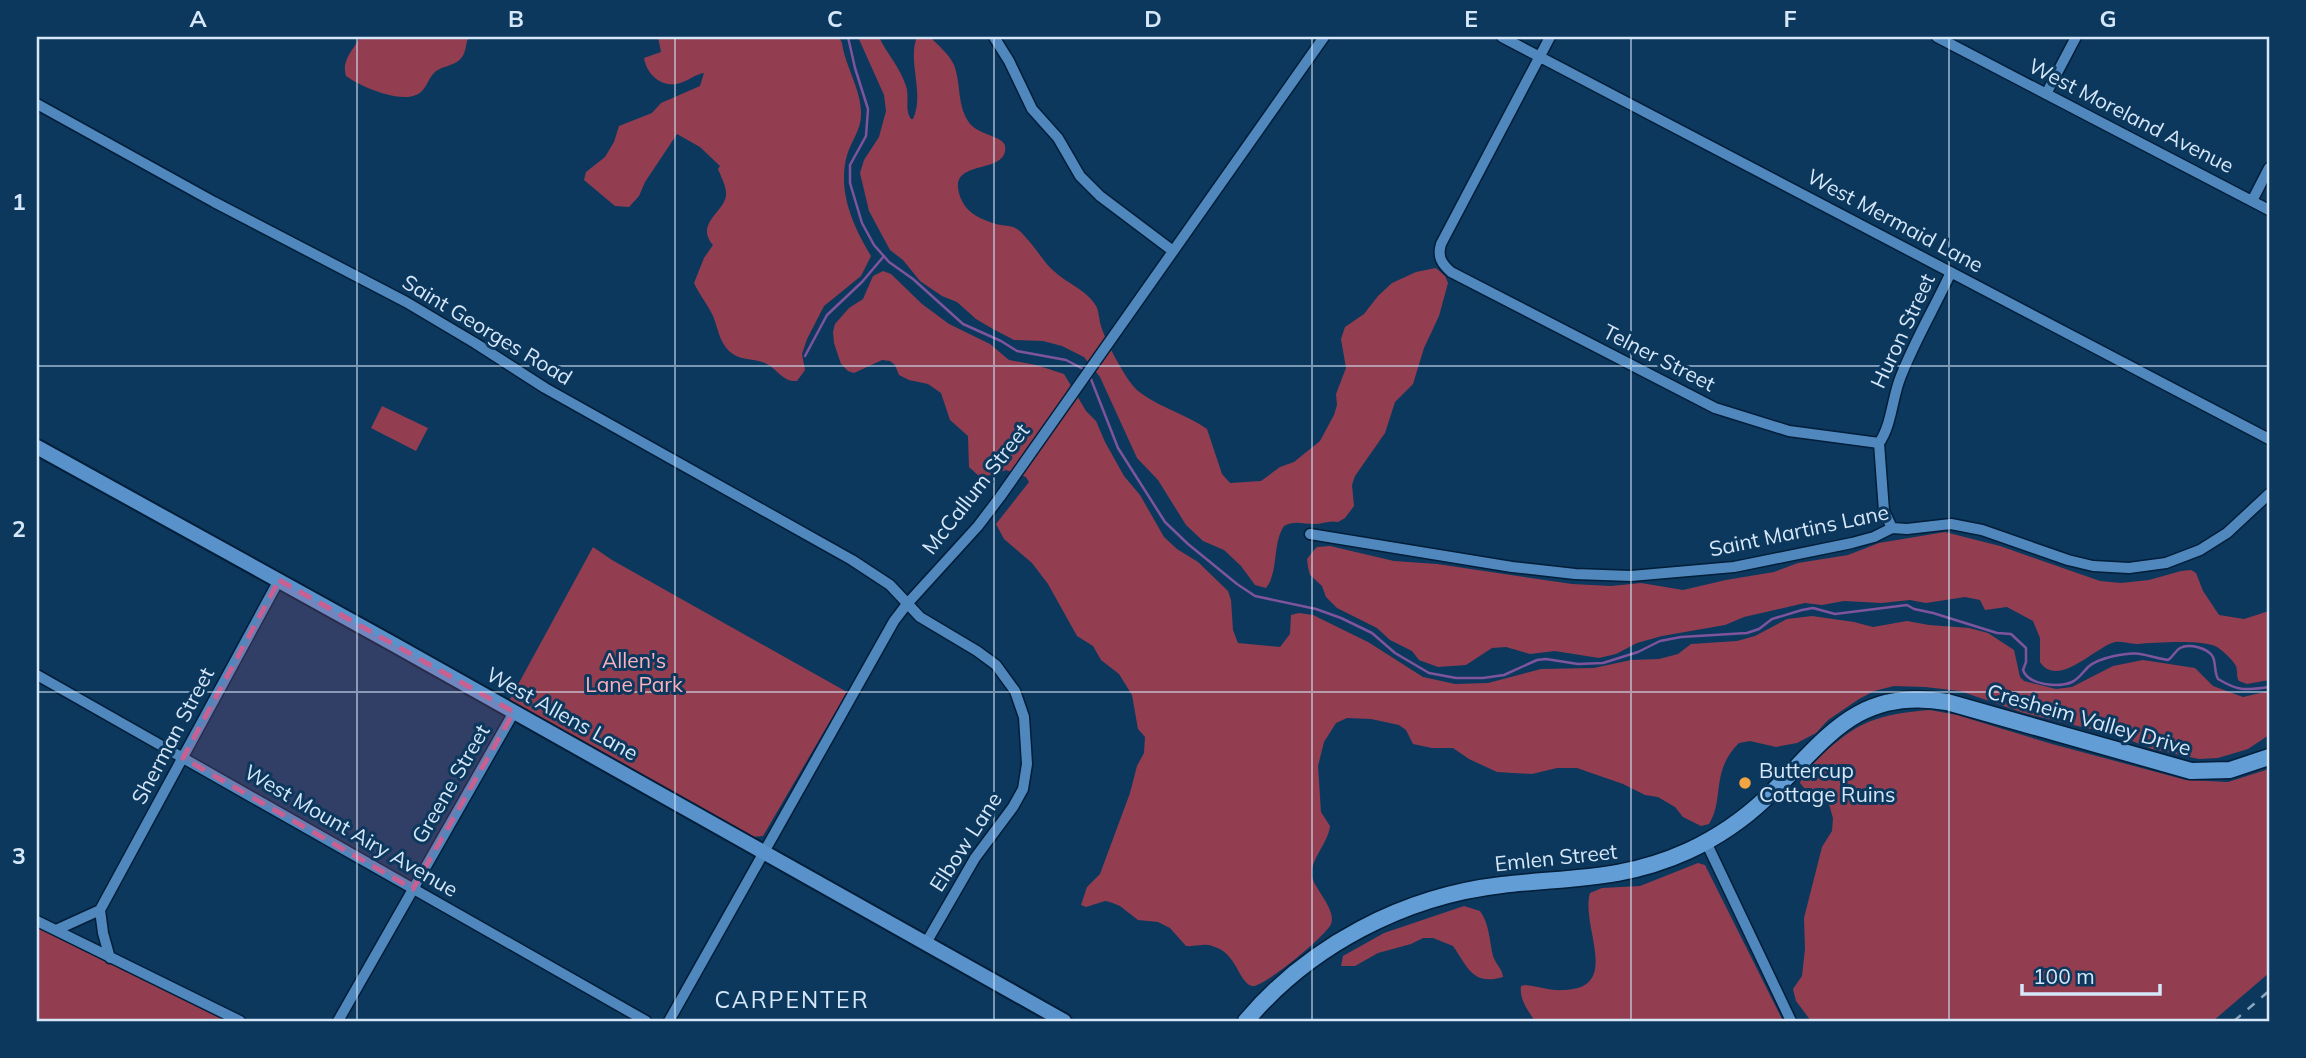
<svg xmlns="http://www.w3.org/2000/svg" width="2306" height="1058" viewBox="0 0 2306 1058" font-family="Mulish,sans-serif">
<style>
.green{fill:#933e50}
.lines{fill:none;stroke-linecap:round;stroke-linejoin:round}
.stream{stroke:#7e549d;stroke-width:2.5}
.street-casing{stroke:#021e38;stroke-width:13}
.secondary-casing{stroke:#021e38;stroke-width:18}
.primary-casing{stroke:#021e38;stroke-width:19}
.street{stroke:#5087bd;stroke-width:10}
.secondary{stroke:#5992ca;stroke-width:14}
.primary{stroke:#639dd6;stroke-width:16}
.rail{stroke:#89a4bd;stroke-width:2.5;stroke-dasharray:9 9;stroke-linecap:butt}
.marked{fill:#c96092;fill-opacity:0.2;stroke:#c96092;stroke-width:5;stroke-dasharray:14 9;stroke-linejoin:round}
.grid{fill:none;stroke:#d6e7f9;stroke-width:2;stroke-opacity:0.55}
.poi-dot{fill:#f2a541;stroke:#0c385d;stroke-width:2.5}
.labels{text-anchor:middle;stroke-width:6;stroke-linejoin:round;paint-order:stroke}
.street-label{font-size:21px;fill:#d6e7f9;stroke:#0c385d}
.park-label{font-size:21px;fill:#fcb0bb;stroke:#0c385d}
.poi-label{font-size:21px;fill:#d6e7f9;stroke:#0c385d;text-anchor:start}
.neighbourhood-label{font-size:23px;letter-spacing:2px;fill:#d6e7f9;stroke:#0c385d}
.neatline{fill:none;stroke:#d6e7f9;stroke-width:2.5}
.grid-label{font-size:23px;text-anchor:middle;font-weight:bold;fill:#d6e7f9}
</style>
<rect width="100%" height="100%" fill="#0c385d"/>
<!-- green -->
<path class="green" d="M360 37H469C465 43 467 50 462 57 455 67 442 65 434 73 429 78 427 86 422 91 407 107 361 87 346 76 341 60 353 51 360 37Z
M658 37H839L842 43C845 66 862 91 861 115 861 130 851 141 847 155 837 191 853 226 871 256L861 276 824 306 807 339 802 354 805 370 797 381C782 382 778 369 765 363 753 358 739 361 729 351 719 341 718 328 713 316 708 305 699 294 694 283L704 258 713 245C695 224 723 213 726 196 727 187 721 177 718 169L720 166 700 147 677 134 645 182 639 196 629 207 615 206 584 180 586 172 605 157 614 142 619 126 652 113 661 103 700 86 704 73C696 74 691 79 683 82 664 90 647 76 644 58L661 52Z
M858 37H879C887 54 900 67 906 86 910 98 904 109 911 119H913C925 93 907 61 917 37H930C938 45 949 54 954 65 961 83 957 104 968 121 976 135 1004 136 1005 146 1009 178 941 155 962 201 968 214 983 220 996 224 1003 226 1011 225 1017 229 1021 231 1025 237 1028 240 1038 251 1044 263 1055 272 1068 284 1087 290 1096 306 1099 311 1099 320 1101 326 1106 342 1123 374 1134 387 1148 403 1188 415 1207 429L1222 474 1230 483 1261 481 1280 467 1294 462 1320 441 1334 415 1337 405 1336 394 1346 368 1341 339 1345 327 1364 314 1378 296 1392 283 1416 272 1436 268 1445 276 1448 283 1439 316 1424 348 1413 384 1395 402 1385 433 1355 476 1352 485 1354 506 1345 518 1338 522C1329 520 1323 524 1314 524 1303 524 1294 520 1284 526 1272 544 1279 572 1266 588L1255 585 1241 566 1224 550 1203 541 1186 525 1158 480 1137 458 1100 377 1084 357 1062 346 1043 341 1014 340 993 329 976 319 957 302 942 296 920 281 903 260 890 250 869 211 860 173 864 160 879 137 886 111 884 95Z
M883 271 891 274 922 304 949 324 990 344 1009 360 1036 365 1064 374 1086 411 1096 421 1105 442 1124 476 1140 495 1164 537 1177 549 1198 562 1228 591 1231 600 1233 630 1238 643 1280 647 1290 634 1291 615 1299 613 1313 615 1368 642 1423 677 1455 684 1488 683 1541 669 1594 668 1631 660 1659 659 1678 654 1691 644 1737 641 1755 636 1787 619 1812 616 1854 622 1873 627 1907 621 1929 625 1969 628 1988 633 2014 650 2020 677 2024 681 2056 689 2072 687 2113 666 2143 660 2195 668 2213 686 2243 697 2269 691V735L2248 749 2218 758 2199 759 2152 749 2107 731 2090 729 2024 713 1960 691 1925 687 1894 686 1874 691 1859 699 1828 720 1816 733 1797 743 1776 747 1750 741 1739 743C1710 772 1725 798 1709 824L1701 826 1683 817 1675 807 1658 797 1645 795 1623 784 1577 768H1557L1532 774 1497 772 1469 759 1453 748H1432L1413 744 1406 730 1399 725 1371 719 1347 718 1336 723 1324 742 1318 766 1321 812 1330 826C1328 844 1310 859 1312 876 1313 887 1337 910 1331 924 1326 936 1263 988 1252 986 1238 982 1237 952 1212 946 1204 943 1194 947 1186 946L1170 928 1158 922 1138 920 1120 906 1110 902 1105 901 1086 907 1081 905 1087 887 1100 874 1130 793 1137 766 1144 753 1145 737 1138 729 1132 695 1119 674 1101 660 1093 646 1077 636 1048 584 1032 563 1004 539 996 524 1029 482 1026 477 1006 470 996 474 980 477 969 467 968 436 950 420 941 393 928 384 909 380 899 375 895 365 890 361 882 360 854 373 848 371 841 364 834 343 833 332 835 324 849 308 863 299 873 276Z
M382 406 428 428 416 451 371 428Z
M1945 532 2000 546 2100 581 2121 583 2149 580 2181 571 2191 570 2196 573 2203 591 2219 615 2244 619 2269 611V680L2247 684 2239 681C2236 676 2238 672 2236 666 2233 660 2223 651 2217 647 2201 639 2155 643 2137 644 2129 644 2122 641 2115 642 2095 647 2058 689 2040 662V638L2033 621 2007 607 1985 610 1980 600 1965 597 1926 603 1910 600 1882 603 1844 601 1822 605 1805 603 1744 617 1725 625 1662 636 1637 643 1616 654 1599 658 1555 651 1530 654 1506 647 1492 648 1466 665 1438 667 1419 660 1412 651 1390 640 1377 628 1337 608 1326 597 1322 586 1310 575 1308 567 1307 559 1314 550 1317 547 1330 546 1394 561 1437 564 1572 584 1611 586 1641 583 1683 590 1726 580 1774 572 1798 563 1848 555 1879 543Z
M593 547 612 560 847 692 763 836 751 837 508 703Z
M1930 710 1957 715 2052 744 2186 780 2228 782 2269 769V973L2213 1021H1811L1796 1001 1793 989 1802 976 1805 949 1804 918 1822 847 1832 831 1833 818 1826 794 1805 789 1800 783C1804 772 1812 765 1820 757 1857 721 1879 714 1930 710Z
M1698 863 1705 865 1783 1021H1535C1528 1011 1519 999 1521 986L1525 985C1538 986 1550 991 1563 990 1623 989 1580 926 1590 893L1602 888 1640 886Z
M1464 906 1480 911C1490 925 1489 941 1493 956 1496 965 1502 968 1503 977 1472 986 1468 967 1453 946L1433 938H1423L1411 944 1378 953 1355 966H1341L1343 956 1384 933Z
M37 926 230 1021H37Z"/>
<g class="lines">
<!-- stream -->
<path class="stream" d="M848 37 855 68 868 109 866 136 850 165V183L862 223 874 245 889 262 913 279 963 324 1001 341 1017 351 1066 360 1085 370
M805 356 827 315 862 282 884 256
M1089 374 1118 448 1165 522 1188 544 1237 584 1255 596 1316 609 1341 618 1372 633 1395 653 1429 673 1456 678H1483L1504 675 1537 660 1546 659 1578 664 1603 663 1638 652 1660 641 1681 637 1747 633 1759 629 1772 619 1802 610 1813 608 1835 614 1907 605 1914 609 1933 613 1997 633 2011 634 2026 648V662L2023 670C2028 685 2058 688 2072 682 2079 679 2083 672 2088 667 2095 661 2105 658 2114 656 2141 650 2143 656 2168 660 2173 657 2175 651 2180 648 2189 643 2208 648 2213 657 2216 664 2214 672 2218 679 2240 692 2245 690 2269 687
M37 1020 40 1021"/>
<defs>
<path id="street" d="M994 37 1009 61 1032 109 1058 138 1080 176 1100 196 1173 251
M1502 37 2269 439
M1550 37 1441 244C1437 257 1442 264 1451 272L1715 408 1789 431 1879 443
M1937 37 2269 210
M2046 94 2076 37
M37 104 214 202 406 302 475 343 545 388 852 560 890 585 920 617 977 651 996 665 1015 691 1024 717 1027 764 1023 789 1013 807 975 858 926 943
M2252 201 2269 168
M1892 528 1884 511 1879 443C1892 425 1892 397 1901 376 1915 340 1935 307 1951 272
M1310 534 1512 567 1575 574 1631 576 1734 567 1852 543 1874 537 1892 528 1907 529 1951 524 1982 530 2068 560 2093 566 2129 568 2166 563 2200 550 2227 533 2269 494
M37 675 646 1021
M1706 842 1791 1021
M100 910 103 933 110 958
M37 921 240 1021
M56 930 100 910 279 580
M338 1021 514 712
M669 1021 894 621 907 604 978 526 1000 497 1324 37"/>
<path id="secondary" d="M37 447 395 645 1064 1021"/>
<path id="primary" d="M1246 1021C1309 946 1404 896 1502 885 1570 877 1622 881 1688 851 1716 838 1743 820 1766 798 1824 743 1854 686 1947 702L2191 771 2230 770 2269 757"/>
</defs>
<!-- street casing -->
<use href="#street" class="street-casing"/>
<!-- secondary casing -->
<use href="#secondary" class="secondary-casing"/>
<!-- primary casing -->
<use href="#primary" class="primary-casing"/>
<!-- street -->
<use href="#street" class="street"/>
<!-- secondary -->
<use href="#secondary" class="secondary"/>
<!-- primary -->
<use href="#primary" class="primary"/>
<!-- rail -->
<path class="rail" d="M2234 1021 2269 991"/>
</g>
<!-- marked area -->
<path class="marked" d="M279 580 514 712 413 889 183 758Z"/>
<!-- grid -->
<path class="grid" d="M357 37V1021M675 37V1021M994 37V1021M1312 37V1021M1631 37V1021M1949 37V1021M37 366H2269M37 692H2269"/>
<!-- markers -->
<circle class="poi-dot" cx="1745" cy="783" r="7"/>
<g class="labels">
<!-- street labels -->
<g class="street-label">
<text transform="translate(2131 116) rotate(27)" y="7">West Moreland Avenue</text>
<text transform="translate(1895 221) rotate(28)" y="7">West Mermaid Lane</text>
<text transform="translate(487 330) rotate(31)" y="7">Saint Georges Road</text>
<text transform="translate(1903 331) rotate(-65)" y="7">Huron Street</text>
<text transform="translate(1659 358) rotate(27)" y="7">Telner Street</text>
<text transform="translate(976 489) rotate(-52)" y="7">McCallum Street</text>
<text transform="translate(1799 531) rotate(-12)" y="7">Saint Martins Lane</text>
<text transform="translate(562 714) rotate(29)" y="7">West Allens Lane</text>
<text transform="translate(2089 720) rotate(16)" y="7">Cresheim Valley Drive</text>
<text transform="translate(173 736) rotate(-62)" y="7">Sherman Street</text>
<text transform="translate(451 784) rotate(-60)" y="7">Greene Street</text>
<text transform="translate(351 831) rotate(30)" y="7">West Mount Airy Avenue</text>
<text transform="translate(966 842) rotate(-57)" y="7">Elbow Lane</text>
<text transform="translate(1556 858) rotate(-6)" y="7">Emlen Street</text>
</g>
<!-- park labels -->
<g class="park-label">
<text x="634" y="668">Allen's<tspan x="634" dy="24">Lane Park</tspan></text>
</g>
<!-- poi labels -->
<g class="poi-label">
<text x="1759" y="778">Buttercup<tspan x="1759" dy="24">Cottage Ruins</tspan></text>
</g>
<!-- neighbourhood labels -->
<g class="neighbourhood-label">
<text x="792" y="1008">CARPENTER</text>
</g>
</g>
<!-- border -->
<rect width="2306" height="1058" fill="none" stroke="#0c385d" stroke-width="77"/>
<!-- scale -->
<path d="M2022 984v10h138v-10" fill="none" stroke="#d6e7f9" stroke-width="3.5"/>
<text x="2033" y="984" font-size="21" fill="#d6e7f9" stroke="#0c385d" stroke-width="5" paint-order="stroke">100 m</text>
<rect x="38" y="38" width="2230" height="982" class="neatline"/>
<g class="grid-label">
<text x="198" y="27">A</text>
<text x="516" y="27">B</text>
<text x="835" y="27">C</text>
<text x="1153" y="27">D</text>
<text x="1471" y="27">E</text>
<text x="1790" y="27">F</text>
<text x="2108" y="27">G</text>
<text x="19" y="210">1</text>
<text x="19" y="537">2</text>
<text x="19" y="864">3</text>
</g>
</svg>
